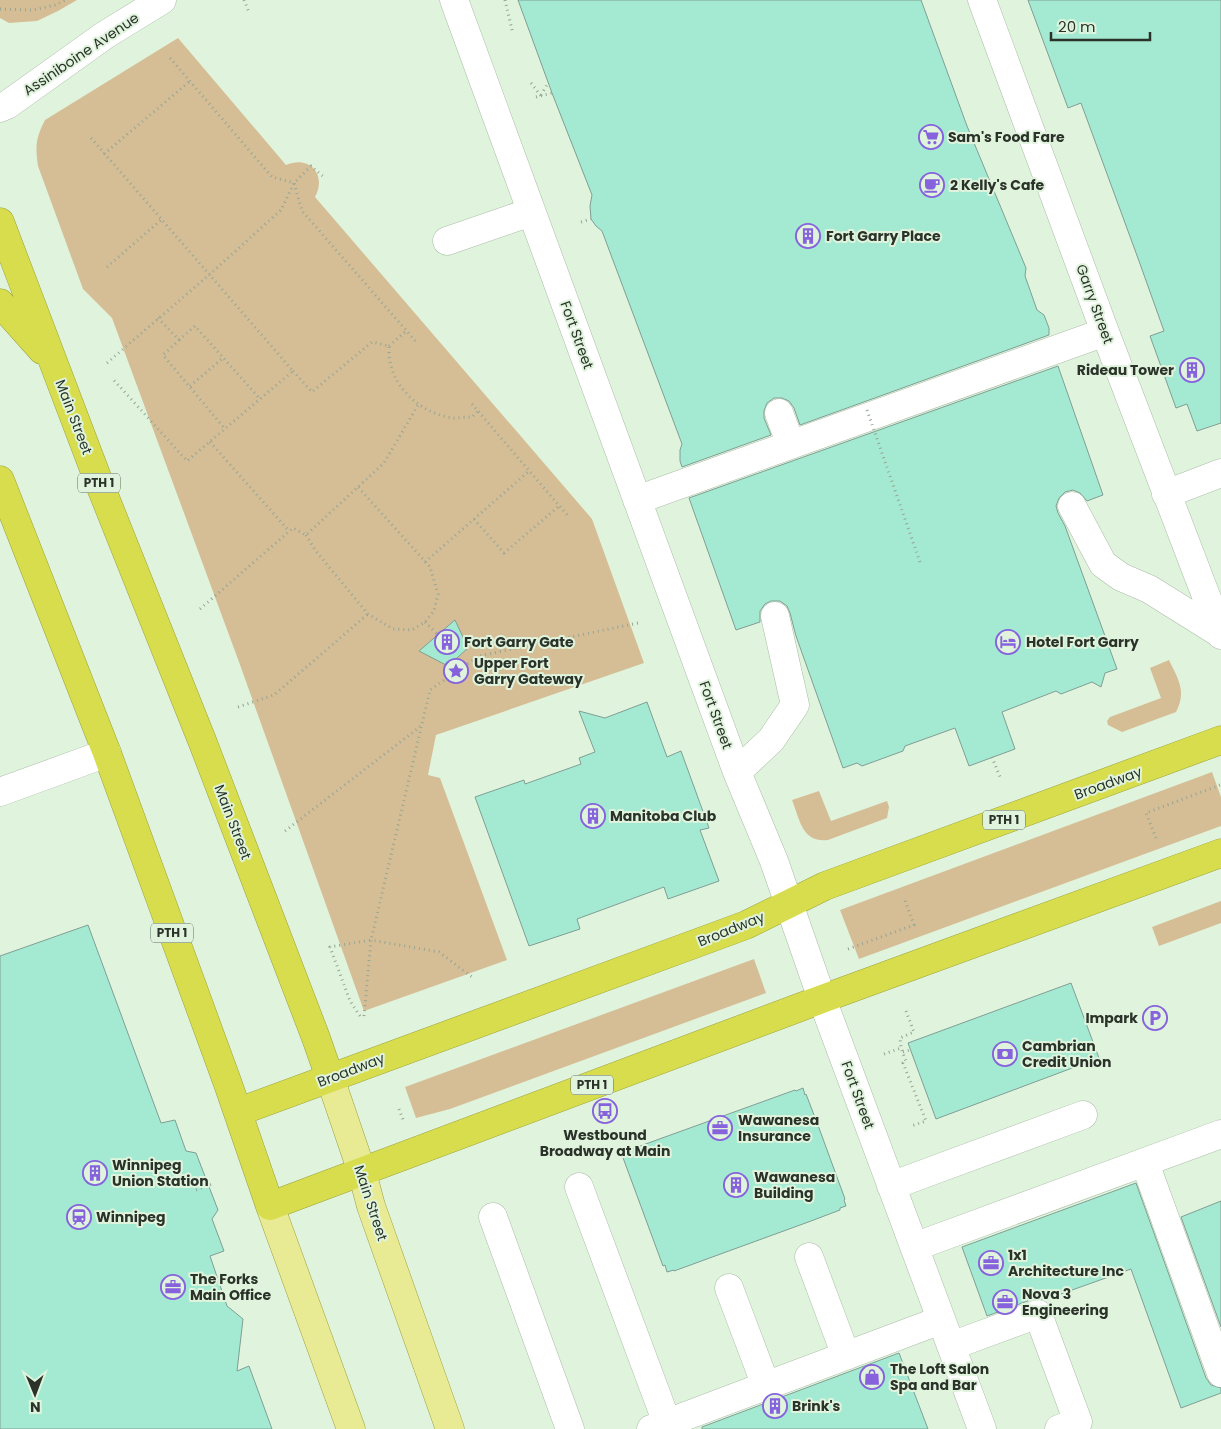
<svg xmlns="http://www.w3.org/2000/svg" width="1221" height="1429" viewBox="0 0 1221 1429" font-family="Poppins,sans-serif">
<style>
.green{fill:#d5be96}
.building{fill:#a4ead3;stroke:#809e94}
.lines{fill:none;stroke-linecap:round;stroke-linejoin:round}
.minor-casing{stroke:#aabda7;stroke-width:29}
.major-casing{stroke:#9ba140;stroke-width:29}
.highway-casing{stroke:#9ba140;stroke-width:29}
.path{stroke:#96a594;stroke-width:3;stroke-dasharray:1 4;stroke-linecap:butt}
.minor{stroke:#fff;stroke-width:28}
.major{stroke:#e8eb94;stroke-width:28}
.highway{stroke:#d8dd4d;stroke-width:28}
.path-bridge{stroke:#96a594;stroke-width:3;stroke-dasharray:1 4;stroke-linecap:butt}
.labels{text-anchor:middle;stroke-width:4;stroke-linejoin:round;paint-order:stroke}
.shield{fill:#e0f4dd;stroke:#616c5f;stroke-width:1}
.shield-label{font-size:12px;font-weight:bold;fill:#2a3229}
.street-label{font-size:14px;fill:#2a3229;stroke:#e0f4dd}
.poi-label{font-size:14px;font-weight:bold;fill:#2a3229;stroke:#e0f4dd;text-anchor:start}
</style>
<rect width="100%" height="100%" fill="#e0f4dd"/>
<!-- green -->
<path class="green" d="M0 0H77L58 11 37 21 9 23 0 18Z
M178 38 286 165C310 155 327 175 315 197L592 519 644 663 436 735 428 775 440 778 507 960 364 1011 239 662 112 318 83 289 38 166C35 145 36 138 45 120Z
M1169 660C1178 679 1187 691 1176 712L1122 732 1108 725 1107 721 1110 717 1161 698 1150 668Z
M1212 772 1221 797V826L859 959 840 910Z
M819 791 831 821 887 801 889 807 887 818 828 840C802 843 800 820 792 800Z
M1221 901V923L1159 946 1152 927Z
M754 959 766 993 450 1109 416 1118 405 1087Z"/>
<!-- building -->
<path class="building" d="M518 0H921L967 126 1026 268 1025 276 1037 310 1044 315 1049 328V335L800 425 794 408 789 401 782 398H774L767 403 764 411V418L771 435 682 467 680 461V450L682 444 602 231 596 226 591 219 590 206 592 195 552 93Z
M1028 0H1221V423L1197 431 1187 404 1176 408 1150 336 1164 331 1139 261 1081 103 1068 108Z
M1058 366 1103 495 1087 501 1080 493 1073 490 1065 492 1059 498 1056 506 1058 513 1065 526 1117 669 1105 673 1101 687 1092 682 1061 694 1056 691 1002 712 1015 749 969 766 955 728 905 746 903 751 862 766 857 763 843 768 796 636 790 613 787 606 780 601H771L765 604 760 611V622L736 630 689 498Z
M455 620 468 648 448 666 419 651Z
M647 702 667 757 681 751 709 828 700 830 719 881 668 899 664 887 577 919 580 929 529 946 475 797 524 780 525 784 581 764 579 758 595 752 579 711 605 718Z
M88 925 161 1123 175 1120 186 1151 196 1153 218 1210 212 1219 224 1251 210 1256 227 1306 243 1319 237 1371 249 1366 272 1429H0V956Z
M1071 983 1099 1058 936 1119 908 1043Z
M803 1088 805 1095 806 1094 819 1128 845 1199 844 1200 846 1206 840 1208V1210L811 1221 674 1271V1270L667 1272 665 1265 663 1266 622 1155 630 1152 629 1150 795 1090 796 1091Z
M1136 1183 1206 1378 1211 1385 1221 1388V1393L1181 1408 1131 1269 1044 1300 1040 1299H1033L987 1316 962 1247Z
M1221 1201V1327L1181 1217Z
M899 1353 928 1429H702V1427Z"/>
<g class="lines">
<defs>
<path id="minor" d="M454 0 737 772 774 861 822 999 982 1429
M982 0 1105 332 1221 635
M0 108 7 105 105 35 162 0
M447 241 531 212
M779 413 791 445
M1166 494 1221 473
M637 500 1105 332
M1072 506 1103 564 1121 577 1149 589 1221 634
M737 772 771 740 795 705 775 616
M0 792 107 753
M1145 1163 1221 1373
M891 1186 1083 1115
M579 1187 667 1423
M493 1217 570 1429
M914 1247 1221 1134
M809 1257 846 1356
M729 1288 766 1386
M951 1346 1038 1314 1078 1422 1059 1429
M651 1429 941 1320"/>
<path id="major" d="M330 1078 362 1172 371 1206 450 1429
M270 1206 351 1429"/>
<path id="highway" d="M0 222 100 485 203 743 316 1038 330 1078
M0 303 42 350
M0 480 107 753 228 1084 270 1206 822 999 1221 853
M238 1112 746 925 825 886 1221 740"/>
</defs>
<!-- minor casing -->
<use href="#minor" class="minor-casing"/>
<!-- major casing -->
<use href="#major" class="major-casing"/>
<!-- highway casing -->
<use href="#highway" class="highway-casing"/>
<!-- path -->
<path class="path" d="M244 0 249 12
M505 0 513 34
M0 9 33 10 55 5 66 0
M170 58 272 177 294 183 302 211 418 344
M531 83 541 96
M541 95 548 83
M536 97 552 93
M91 138 293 371 187 461 112 378
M104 154 189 82
M581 222 591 219
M107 267 161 220
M158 318 179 340 163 355 225 429
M179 340 195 326 260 399
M389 346 406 331
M107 363 209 275 281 210 294 183 311 166 325 178
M293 371 312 392 372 342 389 346C389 351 389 357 390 362 396 392 424 414 453 418 459 418 466 417 472 417L478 411
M190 386 223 358
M472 404 568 516
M210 442 289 531
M474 519 504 553 559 506
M306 535 315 550 368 614 393 629 412 630 425 622 434 611 438 594 430 567 358 487
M425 562 529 471
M200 609 293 528 306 535 384 463 418 405
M425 622 437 634
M459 659 465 665
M238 707 274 695 368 614
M992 757 1000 777
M285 831 421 726
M1156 838 1146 813 1220 785
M848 949 914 925 904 898
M906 1011 914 1032 900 1038 901 1048 906 1061 903 1063 926 1121 911 1126
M360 1016 350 1001 330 947 371 940 430 690 479 656 638 623
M364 1016 371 940 439 952 472 977
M903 1052 910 1050
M884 1054 901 1048
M399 1109 404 1122
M196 1190 212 1184"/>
<!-- minor -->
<use href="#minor" class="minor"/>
<!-- major -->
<use href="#major" class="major"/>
<!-- highway -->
<use href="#highway" class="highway"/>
<!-- path-bridge -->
<path class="path-bridge" d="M867 410 921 565"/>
</g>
<!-- icons -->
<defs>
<symbol id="supermarket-ring" viewBox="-11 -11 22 22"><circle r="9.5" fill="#e0f4dd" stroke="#8662dc" stroke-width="1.5"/><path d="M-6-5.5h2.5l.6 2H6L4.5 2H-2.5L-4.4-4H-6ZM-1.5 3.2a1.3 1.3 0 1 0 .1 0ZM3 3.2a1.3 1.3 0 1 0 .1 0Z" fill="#8662dc"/></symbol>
<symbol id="cafe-ring" viewBox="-11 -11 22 22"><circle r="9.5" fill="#e0f4dd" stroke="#8662dc" stroke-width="1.5"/><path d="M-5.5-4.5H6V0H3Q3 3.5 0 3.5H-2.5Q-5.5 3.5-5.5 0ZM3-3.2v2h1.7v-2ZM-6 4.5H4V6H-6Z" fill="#8662dc"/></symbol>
<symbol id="building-ring" viewBox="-11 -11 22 22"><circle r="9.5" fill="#e0f4dd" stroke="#8662dc" stroke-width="1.5"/><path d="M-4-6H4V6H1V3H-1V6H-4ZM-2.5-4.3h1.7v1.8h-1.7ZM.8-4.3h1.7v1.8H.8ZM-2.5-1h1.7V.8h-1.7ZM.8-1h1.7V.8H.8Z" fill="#8662dc"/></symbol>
<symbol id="hotel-ring" viewBox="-11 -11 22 22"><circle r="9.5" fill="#e0f4dd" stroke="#8662dc" stroke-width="1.5"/><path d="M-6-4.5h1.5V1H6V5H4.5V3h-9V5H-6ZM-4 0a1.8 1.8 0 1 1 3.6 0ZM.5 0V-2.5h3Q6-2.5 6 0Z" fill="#8662dc"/></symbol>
<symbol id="sight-ring" viewBox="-11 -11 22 22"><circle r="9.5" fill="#e0f4dd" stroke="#8662dc" stroke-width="1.5"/><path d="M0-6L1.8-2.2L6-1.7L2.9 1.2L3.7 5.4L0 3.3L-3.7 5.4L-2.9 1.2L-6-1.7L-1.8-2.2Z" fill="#8662dc"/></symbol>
<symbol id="parking-ring" viewBox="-11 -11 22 22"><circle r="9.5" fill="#e0f4dd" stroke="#8662dc" stroke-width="1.5"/><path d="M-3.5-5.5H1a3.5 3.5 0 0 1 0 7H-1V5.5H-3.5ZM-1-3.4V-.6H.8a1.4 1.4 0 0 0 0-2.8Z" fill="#8662dc"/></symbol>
<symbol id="bank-ring" viewBox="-11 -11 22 22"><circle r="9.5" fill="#e0f4dd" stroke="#8662dc" stroke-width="1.5"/><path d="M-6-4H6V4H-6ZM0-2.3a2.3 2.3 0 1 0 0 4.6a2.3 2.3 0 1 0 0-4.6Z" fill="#8662dc"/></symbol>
<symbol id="bus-ring" viewBox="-11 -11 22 22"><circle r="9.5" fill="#e0f4dd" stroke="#8662dc" stroke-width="1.5"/><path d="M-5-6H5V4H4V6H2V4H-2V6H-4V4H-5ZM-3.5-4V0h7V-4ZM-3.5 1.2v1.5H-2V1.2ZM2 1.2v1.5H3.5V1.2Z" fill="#8662dc"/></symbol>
<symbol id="office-ring" viewBox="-11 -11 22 22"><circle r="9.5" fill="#e0f4dd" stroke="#8662dc" stroke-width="1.5"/><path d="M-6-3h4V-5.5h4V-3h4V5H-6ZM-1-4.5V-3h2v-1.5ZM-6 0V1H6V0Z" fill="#8662dc"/></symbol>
<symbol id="station-ring" viewBox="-11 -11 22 22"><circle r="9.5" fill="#e0f4dd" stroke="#8662dc" stroke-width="1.5"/><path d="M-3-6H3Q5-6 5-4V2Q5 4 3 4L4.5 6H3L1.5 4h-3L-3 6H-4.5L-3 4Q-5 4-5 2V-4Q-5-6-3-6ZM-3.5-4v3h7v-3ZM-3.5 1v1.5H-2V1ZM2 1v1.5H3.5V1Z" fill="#8662dc"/></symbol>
<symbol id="shop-ring" viewBox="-11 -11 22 22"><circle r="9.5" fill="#e0f4dd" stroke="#8662dc" stroke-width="1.5"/><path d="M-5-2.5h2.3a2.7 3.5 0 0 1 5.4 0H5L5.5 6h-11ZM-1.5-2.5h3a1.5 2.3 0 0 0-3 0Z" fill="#8662dc"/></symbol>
</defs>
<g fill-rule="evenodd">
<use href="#supermarket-ring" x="917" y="123" width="28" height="28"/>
<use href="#cafe-ring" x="918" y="171" width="28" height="28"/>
<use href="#building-ring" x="794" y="222" width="28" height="28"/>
<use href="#building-ring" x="1178" y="356" width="28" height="28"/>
<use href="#building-ring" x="433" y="628" width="28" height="28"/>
<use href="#hotel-ring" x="994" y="628" width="28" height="28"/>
<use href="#sight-ring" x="442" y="657" width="28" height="28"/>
<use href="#building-ring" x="579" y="802" width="28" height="28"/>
<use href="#parking-ring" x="1141" y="1004" width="28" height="28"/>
<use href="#bank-ring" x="991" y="1040" width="28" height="28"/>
<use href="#bus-ring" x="591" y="1097" width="28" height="28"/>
<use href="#office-ring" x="706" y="1114" width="28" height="28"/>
<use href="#building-ring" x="81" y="1159" width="28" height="28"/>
<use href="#building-ring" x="722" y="1171" width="28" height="28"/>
<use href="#station-ring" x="65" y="1203" width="28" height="28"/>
<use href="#office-ring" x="977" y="1249" width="28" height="28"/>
<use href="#office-ring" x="159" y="1273" width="28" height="28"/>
<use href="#office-ring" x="991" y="1288" width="28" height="28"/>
<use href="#shop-ring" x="858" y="1363" width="28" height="28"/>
<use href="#building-ring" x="761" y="1392" width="28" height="28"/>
</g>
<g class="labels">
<!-- shield labels -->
<g class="shield">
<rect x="78" y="473.5" width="42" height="19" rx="4"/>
<rect x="983" y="810.5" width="42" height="19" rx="4"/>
<rect x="151" y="923.5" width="42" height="19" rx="4"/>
<rect x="571" y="1075.5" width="42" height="19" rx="4"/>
</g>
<g class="shield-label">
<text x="99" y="487">PTH 1</text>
<text x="1004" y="824">PTH 1</text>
<text x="172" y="937">PTH 1</text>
<text x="592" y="1089">PTH 1</text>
</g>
<!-- street labels -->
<g class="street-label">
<text transform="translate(81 54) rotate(-34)" y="5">Assiniboine Avenue</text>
<text transform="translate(1095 304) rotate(70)" y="5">Garry Street</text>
<text transform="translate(577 335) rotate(70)" y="5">Fort Street</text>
<text transform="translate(74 417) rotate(69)" y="5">Main Street</text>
<text transform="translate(716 715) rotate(70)" y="5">Fort Street</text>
<text transform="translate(1108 783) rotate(-20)" y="5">Broadway</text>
<text transform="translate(233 822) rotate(69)" y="5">Main Street</text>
<text transform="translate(731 929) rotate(-22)" y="5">Broadway</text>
<text transform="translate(351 1070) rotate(-21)" y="5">Broadway</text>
<text transform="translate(858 1095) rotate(70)" y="5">Fort Street</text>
<text transform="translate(371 1203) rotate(72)" y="5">Main Street</text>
</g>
<!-- poi labels -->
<g class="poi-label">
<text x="948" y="142">Sam's Food Fare</text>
<text x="950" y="190">2 Kelly's Cafe</text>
<text x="826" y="241">Fort Garry Place</text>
<text x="1174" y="375" text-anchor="end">Rideau Tower</text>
<text x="464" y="647">Fort Garry Gate</text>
<text x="1026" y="647">Hotel Fort Garry</text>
<text x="474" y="668">Upper Fort<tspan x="474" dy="16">Garry Gateway</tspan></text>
<text x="610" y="821">Manitoba Club</text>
<text x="1138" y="1023" text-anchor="end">Impark</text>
<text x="1022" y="1051">Cambrian<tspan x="1022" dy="16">Credit Union</tspan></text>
<text x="738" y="1125">Wawanesa<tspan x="738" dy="16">Insurance</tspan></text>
<text x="605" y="1140" text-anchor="middle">Westbound<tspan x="605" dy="16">Broadway at Main</tspan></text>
<text x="112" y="1170">Winnipeg<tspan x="112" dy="16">Union Station</tspan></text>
<text x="754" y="1182">Wawanesa<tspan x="754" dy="16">Building</tspan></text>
<text x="96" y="1222">Winnipeg</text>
<text x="1008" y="1260">1x1<tspan x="1008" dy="16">Architecture Inc</tspan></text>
<text x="190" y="1284">The Forks<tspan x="190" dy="16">Main Office</tspan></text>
<text x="1022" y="1299">Nova 3<tspan x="1022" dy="16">Engineering</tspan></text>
<text x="890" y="1374">The Loft Salon<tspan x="890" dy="16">Spa and Bar</tspan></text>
<text x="792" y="1411">Brink's</text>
</g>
</g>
<!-- north arrow -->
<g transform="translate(35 1394) rotate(179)" stroke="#e0f4dd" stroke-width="4" paint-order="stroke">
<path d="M0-4L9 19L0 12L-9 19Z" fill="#2a3229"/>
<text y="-8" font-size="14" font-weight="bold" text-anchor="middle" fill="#2a3229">N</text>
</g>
<!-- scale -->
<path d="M1051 32v8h99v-8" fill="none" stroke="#2a3229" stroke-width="2.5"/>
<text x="1058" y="32" font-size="15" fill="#2a3229" stroke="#e0f4dd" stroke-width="4" paint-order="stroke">20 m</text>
</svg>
